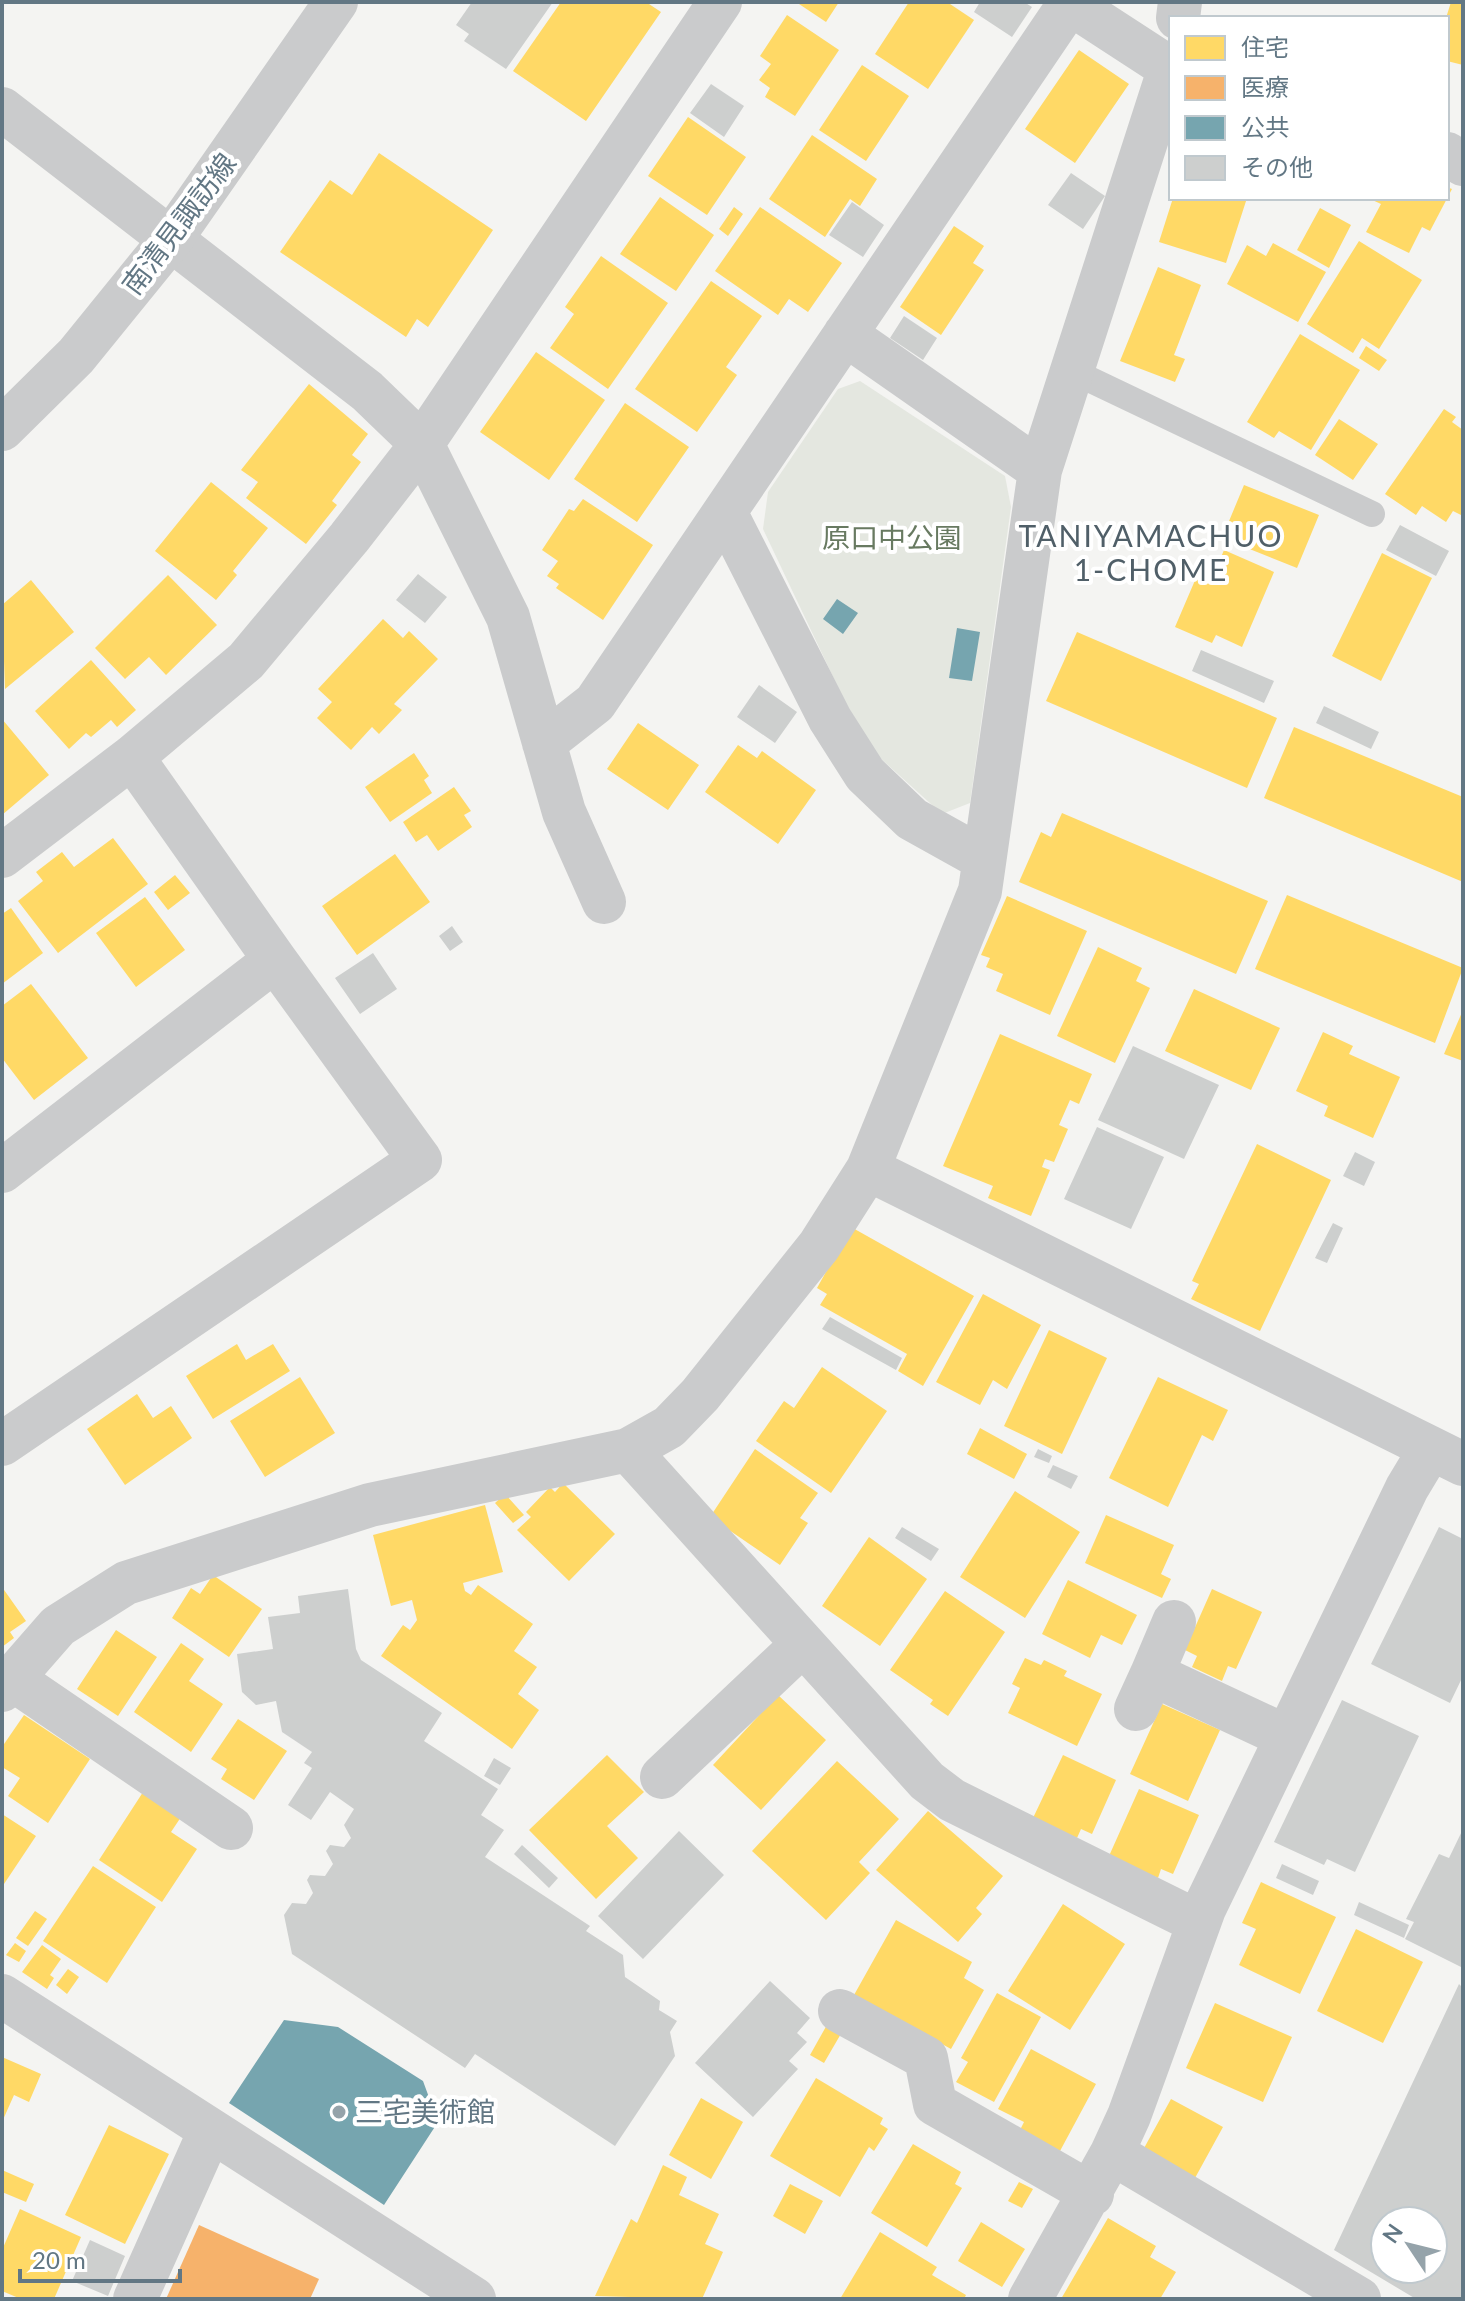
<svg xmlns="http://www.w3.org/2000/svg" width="1465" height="2301" viewBox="0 0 1465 2301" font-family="Lato,'Noto Sans JP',sans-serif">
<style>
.green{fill:#e4e7e0}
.homes{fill:#ffd966}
.health{fill:#f6b26b}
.public{fill:#76a5af}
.building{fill:#cdcfce;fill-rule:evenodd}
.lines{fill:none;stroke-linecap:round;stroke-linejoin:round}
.service{stroke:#cacbcc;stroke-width:26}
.minor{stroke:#cacbcc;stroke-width:44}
.tertiary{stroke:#cacbcc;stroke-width:44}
.poi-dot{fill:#95a3aa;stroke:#fff;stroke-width:3}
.labels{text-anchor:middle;stroke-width:8;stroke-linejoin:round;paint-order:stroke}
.street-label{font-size:28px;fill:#627784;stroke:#fff}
.park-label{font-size:28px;fill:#687a61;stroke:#fff}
.poi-label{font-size:28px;fill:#627784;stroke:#fff;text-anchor:start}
.neighbourhood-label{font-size:30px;letter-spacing:2px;fill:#505f68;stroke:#fff}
</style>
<rect width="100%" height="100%" fill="#f4f4f2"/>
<!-- green -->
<path class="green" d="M860 381 1005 476 1011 507 970 803 942 814 878 756 845 702 763 529 768 492 838 389Z"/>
<!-- homes -->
<path class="homes" d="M561 2H646L661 12 586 121 513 71Z
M796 2H839L826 22Z
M909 2H947L974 20 928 89 875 54Z
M1451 2H1463V65L1447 61 1446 18Z
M787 15 839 50 795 116 765 97 770 88 759 80 771 64 760 56Z
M1079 50 1129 84 1075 163 1025 129Z
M862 65 909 96 866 161 819 130Z
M688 117 746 157 707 215 648 176Z
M812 135 877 179 860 206 850 199 825 237 769 199Z
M379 153 493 230 428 327 417 319 406 337 280 252 330 180 352 195Z
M1447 187 1452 189 1430 231 1422 227 1409 253 1366 232 1381 204 1368 198H1447Z
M660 197 714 235 676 291 620 254Z
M1173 198H1247L1226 263 1159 242Z
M734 207 743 214 728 236 719 229Z
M760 207 842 263 808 312 789 299 778 315 715 271Z
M1320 208 1351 225 1329 268 1297 250Z
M954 226 984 246 973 263 984 270 941 335 900 307Z
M1359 241 1422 280 1379 349 1362 338 1353 353 1307 324Z
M1273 243 1326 272 1298 322 1227 284 1247 245 1266 256Z
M601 256 668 303 608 389 550 348 574 314 565 307Z
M1158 267 1201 285 1174 355 1185 359 1175 382 1120 361Z
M711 281 762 316 726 367 737 375 697 432 635 389Z
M1300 334 1360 370 1311 450 1279 431 1274 438 1247 422Z
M1366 346 1387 360 1379 371 1359 358Z
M536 352 605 400 549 480 480 432Z
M309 384 368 434 352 455 361 462 332 501 337 505 306 544 246 498 258 482 241 470Z
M625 403 689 447 637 522 574 479Z
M1444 409 1456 417 1452 422 1463 430V512L1461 515 1453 511 1446 522 1422 506 1416 515 1385 494Z
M1339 419 1378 444 1353 480 1315 455Z
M211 482 268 528 233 571 237 575 216 600 155 551Z
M1244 485 1319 515 1297 568 1222 538Z
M583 499 653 545 603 620 556 588 559 584 547 576 558 561 542 550 569 509 574 511Z
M1224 550 1274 572 1242 647 1216 635 1212 643 1175 627 1196 578 1210 584Z
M1382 553 1432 578 1381 681 1332 656Z
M168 575 217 625 166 675 149 657 125 679 95 648Z
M31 580 74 632 5 689 2 605Z
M383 619 403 638 409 631 438 659 394 704 402 710 379 734 372 727 351 750 317 718 332 702 318 689Z
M1077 632 1277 718 1247 788 1046 701Z
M91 660 136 710 117 727 111 720 91 737 86 733 69 749 35 711Z
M2 719 49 775 2 815Z
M638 723 699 765 668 810 607 769Z
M1294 727 1463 797V882L1264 798Z
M738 745 757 758 762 751 816 790 778 844 705 792Z
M414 753 429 776 424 780 432 793 390 822 365 787Z
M454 787 471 811 464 815 472 827 438 851 427 835 416 842 403 822Z
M1062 813 1268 901 1236 974 1019 882 1041 832 1051 837Z
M113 838 148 884 58 953 18 901 43 881 36 872 62 852 74 867Z
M395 854 430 902 357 955 322 906Z
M175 875 190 893 168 910 154 892Z
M1287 895 1463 968 1435 1043 1255 969Z
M1007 896 1087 931 1050 1015 996 991 1003 974 986 967 990 958 981 955Z
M145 897 185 950 136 987 96 933Z
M11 908 43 953 2 984V914Z
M1098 947 1142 968 1136 981 1150 988 1115 1063 1057 1036Z
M31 984 88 1058 34 1100 2 1058V1006Z
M1194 989 1280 1028 1251 1090 1165 1051Z
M1463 1010V1061L1444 1054Z
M1323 1032 1353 1046 1349 1054 1400 1077 1373 1138 1324 1116 1328 1106 1296 1091Z
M1000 1034 1092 1074 1079 1104 1070 1100 1059 1125 1068 1129 1054 1162 1045 1159 1042 1167 1050 1170 1031 1216 988 1198 993 1186 943 1166Z
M1257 1144 1331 1180 1260 1331 1191 1299 1199 1284 1192 1281Z
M851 1227 974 1296 923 1386 898 1371 907 1354 820 1305 827 1294 817 1288Z
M983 1294 1041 1325 1007 1389 993 1380 980 1405 936 1382Z
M1049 1330 1107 1358 1062 1454 1004 1426Z
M237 1344 246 1360 273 1344 290 1371 213 1419 186 1376Z
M822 1367 887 1411 831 1493 756 1441 784 1401 794 1408Z
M300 1377 335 1433 265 1477 230 1421Z
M1158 1377 1228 1410 1213 1441 1202 1435 1168 1507 1109 1478Z
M137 1394 153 1418 171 1406 192 1438 125 1485 87 1429Z
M980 1428 1027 1454 1014 1479 967 1454Z
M755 1449 818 1493 800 1518 808 1523 780 1565 710 1517Z
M563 1483 615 1534 569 1581 517 1530 531 1517 526 1512 550 1487 555 1492Z
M1015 1491 1080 1532 1025 1618 960 1577Z
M505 1494 524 1515 513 1523 495 1503Z
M485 1505 503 1572 463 1583 465 1591 471 1595 478 1585 533 1624 514 1651 537 1667 518 1694 539 1710 512 1749 381 1656 403 1625 410 1630 417 1620 412 1600 391 1606 373 1535Z
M1106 1515 1174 1545 1161 1574 1171 1579 1162 1598 1085 1563Z
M869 1537 927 1579 880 1646 822 1606Z
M213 1575 262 1609 229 1657 172 1618 191 1588 200 1594Z
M1068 1580 1137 1615 1122 1645 1101 1635 1090 1658 1042 1634Z
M2 1587 26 1621 10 1632 14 1638 2 1647Z
M1212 1589 1262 1612 1236 1669 1228 1666 1222 1681 1192 1667 1197 1656 1185 1650Z
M945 1591 1005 1632 948 1716 930 1704 933 1700 890 1670Z
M116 1630 157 1657 118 1716 77 1689Z
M181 1643 204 1659 189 1681 223 1704 191 1752 134 1712Z
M1025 1658 1041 1665 1044 1660 1067 1671 1064 1676 1102 1694 1077 1746 1008 1713 1020 1688 1012 1684Z
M778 1695 826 1740 761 1810 713 1765Z
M1162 1704 1220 1730 1188 1801 1130 1774Z
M24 1715 90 1759 48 1823 8 1796 20 1778 2 1767V1747Z
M238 1719 287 1751 254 1800 221 1779 227 1769 211 1759Z
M607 1755 644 1792 607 1826 638 1858 596 1899 529 1830Z
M1063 1755 1116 1780 1092 1834 1081 1829 1077 1838 1033 1818Z
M837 1761 899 1819 859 1862 870 1873 826 1920 752 1851Z
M145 1789 183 1814 171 1832 197 1849 162 1902 99 1860Z
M1139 1789 1199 1815 1173 1874 1161 1869 1158 1878 1109 1856Z
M928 1811 1003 1876 976 1908 982 1914 958 1942 876 1870Z
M2 1814 36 1836 2 1887Z
M93 1866 156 1907 107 1983 43 1941Z
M1261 1882 1336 1917 1300 1994 1239 1965 1256 1929 1242 1923Z
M1063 1904 1125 1944 1070 2030 1008 1991Z
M35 1911 47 1919 28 1946 16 1938Z
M896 1920 972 1962 964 1978 984 1990 951 2049 854 1995Z
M1356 1929 1423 1962 1383 2043 1317 2011Z
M15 1943 26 1951 19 1962 6 1955Z
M42 1945 61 1959 50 1975 54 1978 47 1989 22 1972Z
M68 1969 79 1977 67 1994 56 1985Z
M997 1993 1041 2017 994 2102 956 2082 968 2062 961 2058Z
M1215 2003 1292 2037 1263 2102 1186 2068Z
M828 2023 842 2032 824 2063 810 2055Z
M1031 2049 1096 2084 1060 2151 1020 2130 1024 2122 998 2109Z
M2 2057 41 2074 29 2102 14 2095 2 2122Z
M816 2078 883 2118 880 2124 888 2129 874 2151 869 2147 840 2197 770 2156Z
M701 2098 743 2122 711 2179 669 2155Z
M1171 2099 1223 2127 1195 2178 1143 2150Z
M109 2125 169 2154 125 2244 65 2215Z
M913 2144 961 2172 955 2184 962 2188 927 2247 871 2213Z
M663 2165 687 2177 679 2195 719 2214 705 2244 723 2252 702 2299 595 2296 631 2219 637 2223Z
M2 2170 34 2184 26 2202 2 2192Z
M1019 2182 1033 2189 1022 2208 1008 2201Z
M790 2184 823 2201 805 2234 773 2216Z
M20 2209 81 2237 54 2299H21L2 2291V2250Z
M1108 2218 1156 2246 1150 2257 1176 2272 1160 2299H1061Z
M981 2222 1025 2249 1002 2287 958 2261Z
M880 2232 937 2267 932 2275 966 2295 964 2299H840Z"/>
<!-- health -->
<path class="health" d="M199 2225 319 2279 310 2299H166Z"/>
<!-- public -->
<path class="public" d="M837 599 858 613 843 634 823 619Z
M957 628 980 632 972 681 949 678Z
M284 2020 338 2027 423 2081 438 2122 384 2205 229 2103Z"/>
<!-- building -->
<path class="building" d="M472 2H553L506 69 464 41 469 34 456 25Z
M980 2H1024L1032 7 1012 37 974 12Z
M711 84 744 106 724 137 690 113Z
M1071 173 1105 196 1083 229 1048 205Z
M852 202 884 225 863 257 829 235Z
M904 316 937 338 923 360 890 338Z
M1400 525 1449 551 1436 576 1386 550Z
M418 574 447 597 425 623 396 600Z
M1201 650 1274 681 1264 703 1192 671Z
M759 685 797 712 775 743 737 717Z
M1324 706 1379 732 1371 749 1316 723Z
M452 926 463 942 450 951 439 936Z
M373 953 397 989 360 1014 335 978Z
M1133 1046 1219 1085 1184 1159 1098 1120Z
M1097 1127 1164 1157 1131 1229 1064 1199Z
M1355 1152 1375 1162 1364 1186 1343 1176Z
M1333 1223 1343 1228 1327 1263 1315 1258Z
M830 1317 902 1358 896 1370 822 1329Z
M1038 1449 1052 1456 1049 1463 1034 1457Z
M1053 1465 1078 1476 1071 1489 1047 1477Z
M902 1527 939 1549 931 1561 895 1538Z
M1439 1527 1463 1539V1676L1450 1703 1371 1664Z
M348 1589 356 1649 361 1660 442 1713 424 1741 498 1789 481 1815 504 1830 485 1857 590 1926 586 1931 623 1955 625 1977 660 2001 659 2010 677 2021 670 2032 675 2056 615 2146 475 2054 465 2068 292 1954 284 1915 292 1903 306 1904 313 1893 307 1880 310 1875 325 1876 333 1864 326 1851 330 1845 344 1847 351 1838 344 1825 354 1809 330 1792 311 1820 288 1805 312 1768 304 1763 312 1752 282 1732 276 1701 256 1705 242 1692 237 1654 273 1649 268 1617 300 1613 298 1596Z
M1342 1700 1419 1736 1355 1872 1327 1859 1324 1865 1274 1842Z
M494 1758 511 1768 500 1785 484 1776Z
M1463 1829V1968L1405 1939 1414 1922 1406 1919 1439 1854 1449 1858Z
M679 1831 724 1875 643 1959 598 1916Z
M522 1845 558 1878 549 1888 514 1854Z
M1282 1864 1319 1881 1313 1895 1276 1878Z
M1359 1902 1409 1925 1404 1938 1354 1915Z
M770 1981 810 2018 797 2033 807 2042 789 2061 798 2069 753 2117 695 2063Z
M1459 1984 1463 1988V2299H1416L1334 2250ZM1385 2221H1433V2269H1385Z
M90 2240 125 2256 108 2296 72 2281Z"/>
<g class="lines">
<!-- service -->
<path class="service" d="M1072 371 1372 514"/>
<!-- minor -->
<path class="minor" d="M1068 2 1171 69
M1178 18 1180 2
M2 109 367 391 422 444 508 617 564 812 604 902
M1447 154 1463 164
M845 334 1040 470
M725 512 830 719 865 774 912 819 982 858
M544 743 595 703 1070 3
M2 856 132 757 246 661 349 538 422 444 720 2
M868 1169 1463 1464
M2 1171 275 960 132 757
M2 1444 420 1160 275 960
M628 1450 927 1781 952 1800 1198 1922
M1174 1622 1152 1674 1287 1737
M11 1678 231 1828
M2 1690 58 1626 126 1583 370 1505 628 1450 669 1427 700 1395 819 1246 868 1169 980 891 1040 470 1171 64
M1136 1709 1152 1674
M662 1777 803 1644
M2 1996 474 2299
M840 2011 926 2058 935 2104 1092 2194
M1112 2153 1359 2299
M135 2299 210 2131
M1030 2299 1112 2153 1129 2116 1204 1909 1407 1488 1431 1448"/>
<!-- tertiary -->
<path class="tertiary" d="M2 429 76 356 171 239 336 2"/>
</g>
<!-- markers -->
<circle class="poi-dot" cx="339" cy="2112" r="8"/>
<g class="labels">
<!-- street labels -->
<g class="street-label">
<text transform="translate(179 224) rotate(-53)" y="10">南清見諏訪線</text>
</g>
<!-- park labels -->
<g class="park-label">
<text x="892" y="548">原口中公園</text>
</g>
<!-- poi labels -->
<g class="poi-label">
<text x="355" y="2122">三宅美術館</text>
</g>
<!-- neighbourhood labels -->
<g class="neighbourhood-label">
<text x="1151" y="547">TANIYAMACHUO<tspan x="1151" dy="34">1-CHOME</tspan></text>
</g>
</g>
<!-- border -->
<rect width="1465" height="2301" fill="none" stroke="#627784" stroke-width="8"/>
<!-- legend -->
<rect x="1169" y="16" width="280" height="184" fill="#ffffff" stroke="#c0c9ce" stroke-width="2"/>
<rect x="1185" y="36" width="40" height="24" fill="#ffd966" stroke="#c0c9ce" stroke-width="2"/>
<text x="1241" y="56" font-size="24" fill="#627784">住宅</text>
<rect x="1185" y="76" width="40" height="24" fill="#f6b26b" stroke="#c0c9ce" stroke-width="2"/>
<text x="1241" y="96" font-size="24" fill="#627784">医療</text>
<rect x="1185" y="116" width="40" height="24" fill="#76a5af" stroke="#c0c9ce" stroke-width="2"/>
<text x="1241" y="136" font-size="24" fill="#627784">公共</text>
<rect x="1185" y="156" width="40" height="24" fill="#cdcfce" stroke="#c0c9ce" stroke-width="2"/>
<text x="1241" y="176" font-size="24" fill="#627784">その他</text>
<!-- north arrow -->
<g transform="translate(1409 2245) rotate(305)"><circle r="38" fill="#ffffff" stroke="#c0c9ce" stroke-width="2"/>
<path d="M0-6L14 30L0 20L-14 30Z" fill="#95a3aa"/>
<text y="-12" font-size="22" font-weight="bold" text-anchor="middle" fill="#627784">N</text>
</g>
<!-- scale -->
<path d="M20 2269v12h160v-12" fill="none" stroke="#627784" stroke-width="4"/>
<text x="32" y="2269" font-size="24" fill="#627784" stroke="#ffffff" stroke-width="6" paint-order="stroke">20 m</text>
</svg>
